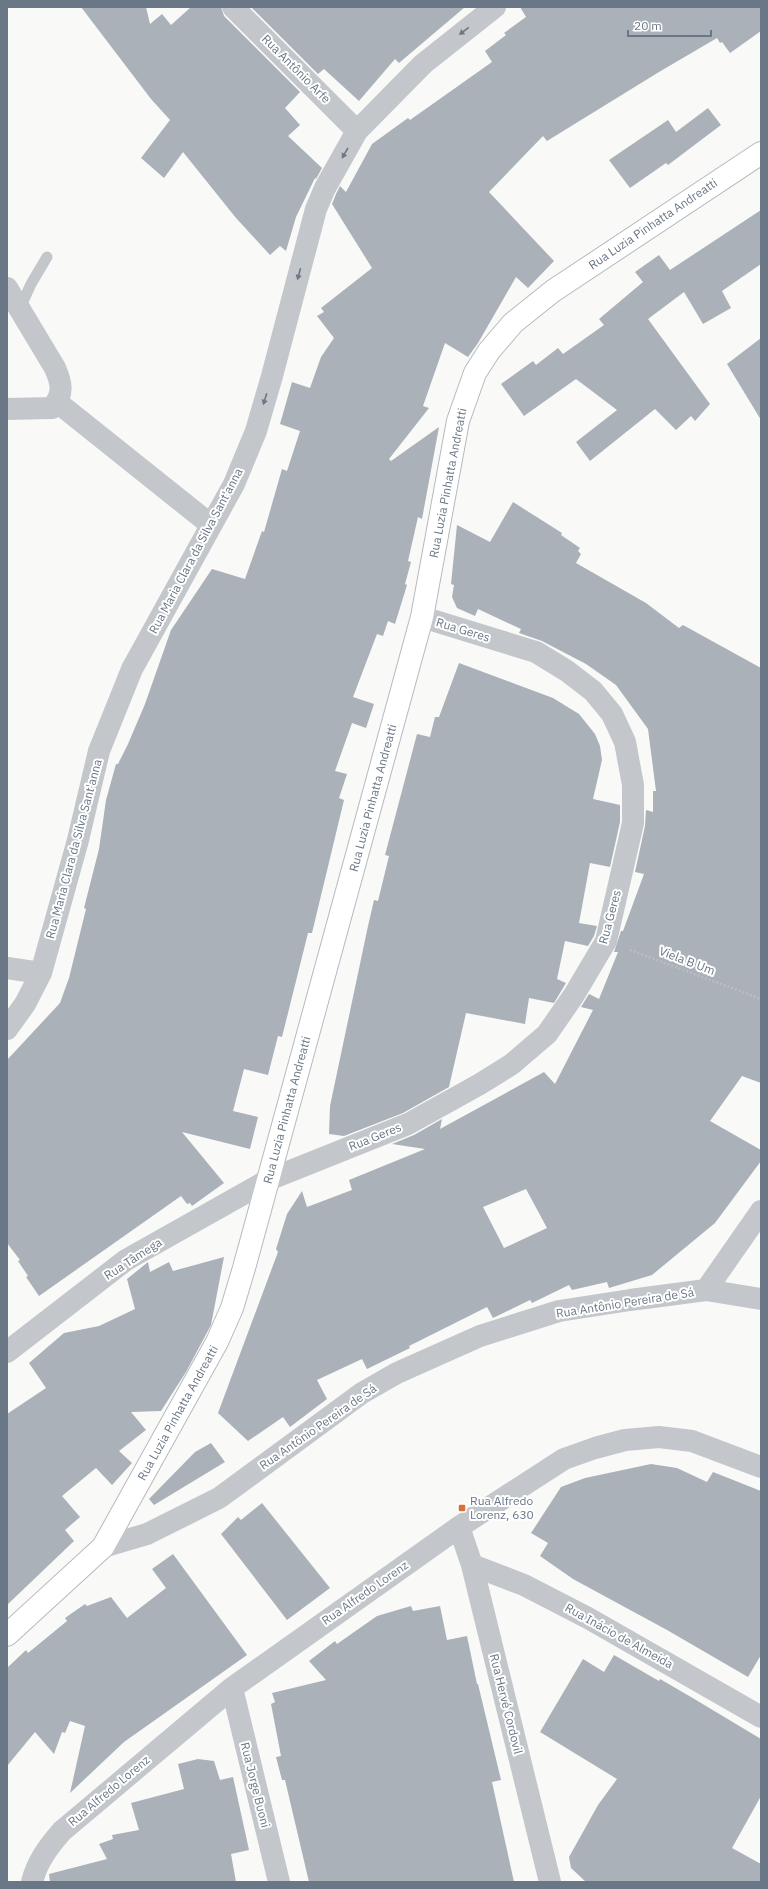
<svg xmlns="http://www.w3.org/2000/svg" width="768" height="1889" viewBox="0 0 768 1889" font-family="'IBM Plex Sans',sans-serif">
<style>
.building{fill:#aab1b8;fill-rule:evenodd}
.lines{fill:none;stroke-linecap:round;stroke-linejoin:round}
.secondary-casing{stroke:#b5babf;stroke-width:24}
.path{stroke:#bbbdc1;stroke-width:2.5;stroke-dasharray:2 2;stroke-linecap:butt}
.lane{stroke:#c3c6ca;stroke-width:11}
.street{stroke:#c3c6ca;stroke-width:22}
.secondary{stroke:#fff;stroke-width:22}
.oneway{fill:#6a7787}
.poi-dot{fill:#da6e37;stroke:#fff;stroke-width:1.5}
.labels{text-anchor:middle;stroke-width:4;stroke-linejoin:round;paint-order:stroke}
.street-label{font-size:12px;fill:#6a7787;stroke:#fff}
.poi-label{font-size:12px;fill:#6a7787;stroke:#fff;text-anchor:start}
</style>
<rect width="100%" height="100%" fill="#f9f9f8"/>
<!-- building -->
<path class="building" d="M81 7H146L150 24 162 14 171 25 191 7H221L224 16 300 92 285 108 300 125 288 136 322 168 316 179 315 178 296 217 286 251 280 246 270 255 236 218 183 152 164 178 141 158 170 120 151 99Z
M251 7H465L399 63 395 59 359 101 324 69 318 74Z
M520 7H761V31L730 53 722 42 720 43 717 38 659 72 547 141 543 136 489 192 554 261 528 288 516 277 478 343 468 357 445 343 423 406 429 408 389 459 391 461 439 427 422 519 418 517 408 561 411 562 405 584 407 585 395 624 388 621 383 636 377 634 353 697 374 704 366 728 352 723 335 771 347 774 339 798 344 800 312 933H308L282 1037 278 1036 268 1075 244 1069 233 1111 258 1117 250 1149 182 1132 224 1183 192 1206 190 1203 187 1204 181 1196 39 1296 26 1277 28 1276 18 1261 20 1260 7 1243V1060L60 1003 69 978 86 909 84 908 99 849 106 800 116 764H118L128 744 145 704 171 630 212 569 245 579 262 531 264 532 282 469 287 471 300 431 280 424 292 382 310 388 321 357 334 338 317 316 324 312 321 308 372 268 332 204 336 194 340 186 346 192 372 144 408 118 410 120 492 62 485 51 506 35 504 33 526 17Z
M708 108 721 125 668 165 666 163 630 188 609 160 668 120 676 132Z
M761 210V264L722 291 731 308 703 324 684 292 648 319 710 404 695 421 691 416 676 430 655 409 590 461 576 442 617 410 576 379 524 416 501 384 533 361 536 365 558 348 563 354 604 325 599 319 643 282 635 272 659 255 670 270Z
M761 338V420L727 364Z
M513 502 562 533 561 535 580 548 578 551 581 554 576 563 646 603 679 628 683 625 761 668V1083L742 1076 710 1121 761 1150V1161L715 1223 652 1275 609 1288 607 1282 572 1290 569 1285 532 1303 530 1300 493 1318 487 1307 409 1346 410 1348 367 1369 362 1359 317 1380 327 1399 290 1427 283 1417 248 1441 218 1413 278 1252 276 1249 287 1214 302 1191 307 1207 352 1190 349 1180 425 1149 392 1144 414 1135 442 1119 440 1129 544 1072 555 1084 593 1010 581 1007 589 994 599 999 618 952H614L621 931H623L644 874 635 872 645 826 646 810 653 812V791H656L648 729 616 685 586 664 542 641 519 633 521 629 478 609 475 616 457 608 452 597 454 585 451 584 457 525 490 542ZM526 1189 547 1228 504 1248 483 1207Z
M459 663 553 698 579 714 595 734 600 746 602 760 593 799 620 805V822L610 867 590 863 579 923 597 926 594 936 588 946 565 941 557 979 566 983 554 1003 529 998 525 1024 466 1013 449 1087 403 1113 344 1136 329 1134 330 1106 368 926 374 900 378 901 389 856 385 855 417 734 430 737 435 717H439Z
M224 1257 211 1325 186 1372 161 1411 131 1412 146 1430 119 1451 132 1463 112 1485 96 1468 62 1496 80 1517 65 1530 74 1541 7 1605V1414L46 1388 29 1363 64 1333 99 1326 135 1309 127 1279 148 1262 150 1272 169 1262 173 1271Z
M211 1443 225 1462 154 1505 149 1499 195 1452Z
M651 1464 677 1468 707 1482 713 1472 761 1491V1655L748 1677 667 1630 573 1579 540 1556 548 1543 531 1533 561 1487 585 1478Z
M262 1503 330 1588 287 1620 221 1534 238 1517 241 1520Z
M173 1554 247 1655 124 1742 70 1793 85 1726 70 1721 65 1733 62 1732 54 1754 35 1732 7 1766V1668L26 1650 28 1653 67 1621 65 1618 85 1604 87 1606 111 1597 127 1618 166 1588 152 1569Z
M411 1606 413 1611 440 1606 447 1640 467 1636 477 1684H478L501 1780 492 1782 514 1882H309L285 1780H282L276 1757 281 1756 271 1704 275 1702 272 1693 326 1680 309 1661 335 1641 337 1644 377 1616Z
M614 1655 659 1681 660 1679 691 1697 761 1739V1796L732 1848 761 1864V1882H586L571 1868 569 1857 598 1805 617 1779 540 1732 583 1659 604 1672Z
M198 1759 214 1761 220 1780 233 1777 249 1850 231 1854 236 1882H50L49 1874 107 1859 99 1844 113 1839 112 1835 139 1830 131 1803 184 1789 178 1764Z"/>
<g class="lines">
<defs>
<path id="secondary" d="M7 1635 103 1547 217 1342 232 1308 244 1268 422 617 458 421 475 373 489 351 513 323 553 291 761 153"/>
</defs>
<!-- secondary casing -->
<use href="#secondary" class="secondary-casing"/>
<!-- path -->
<path class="path" d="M630 950 761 999"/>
<!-- lane -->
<path class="lane" d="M20 308 31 284 47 257"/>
<!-- street -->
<path class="street" d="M233 7 357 131
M7 288 55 368C62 384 64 394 52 408L7 409
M57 402 211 525
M7 968 41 973
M7 1029 25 1004 41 973 78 840 99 751 132 669 234 484 256 431 272 376 316 209 325 188 357 131 423 64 495 7
M706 1290 761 1211
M7 1352 126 1260 268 1180 408 1124 480 1084 512 1064 547 1034 574 995 606 941 633 823V785L625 742 612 714 593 691 567 671 536 652 422 617
M459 1527 472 1565 550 1882
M103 1547 147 1534 219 1498 362 1393 397 1373 480 1336 559 1311 630 1300 706 1290 761 1299
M472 1565 524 1585 588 1618 761 1717
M232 1688 279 1882
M32 1882C37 1862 48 1847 62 1831L232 1688 459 1527 564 1459 595 1448 625 1440 659 1437 692 1441 761 1467"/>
<!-- secondary -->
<use href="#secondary" class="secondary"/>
</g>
<!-- one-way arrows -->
<defs><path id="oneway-solid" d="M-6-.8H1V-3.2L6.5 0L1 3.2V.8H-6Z"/></defs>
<g class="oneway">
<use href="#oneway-solid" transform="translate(464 31) rotate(142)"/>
<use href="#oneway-solid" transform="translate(345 153) rotate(120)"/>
<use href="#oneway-solid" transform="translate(299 274) rotate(105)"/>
<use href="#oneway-solid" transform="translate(265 399) rotate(107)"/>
</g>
<!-- markers -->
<rect class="poi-dot" x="458" y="1504" width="8" height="8" rx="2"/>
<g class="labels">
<!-- street labels -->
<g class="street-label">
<text transform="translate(296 69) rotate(45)" y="4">Rua Antônio Arfe</text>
<text transform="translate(653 224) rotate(-34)" y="4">Rua Luzia Pinhatta Andreatti</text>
<text transform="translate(448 483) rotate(-79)" y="4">Rua Luzia Pinhatta Andreatti</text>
<text transform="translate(196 551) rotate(-62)" y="4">Rua Maria Clara da Silva Sant'anna</text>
<text transform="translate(463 630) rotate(17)" y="4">Rua Geres</text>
<text transform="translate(373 798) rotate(-75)" y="4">Rua Luzia Pinhatta Andreatti</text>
<text transform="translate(74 849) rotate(-75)" y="4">Rua Maria Clara da Silva Sant'anna</text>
<text transform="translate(610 917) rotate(-75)" y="4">Rua Geres</text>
<text transform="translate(687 961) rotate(21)" y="4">Viela B Um</text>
<text transform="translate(287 1110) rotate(-75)" y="4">Rua Luzia Pinhatta Andreatti</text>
<text transform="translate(375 1137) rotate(-22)" y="4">Rua Geres</text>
<text transform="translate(133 1259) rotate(-33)" y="4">Rua Tâmega</text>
<text transform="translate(625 1303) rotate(-9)" y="4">Rua Antônio Pereira de Sá</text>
<text transform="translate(178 1413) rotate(-61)" y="4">Rua Luzia Pinhatta Andreatti</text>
<text transform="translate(318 1427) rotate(-35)" y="4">Rua Antônio Pereira de Sá</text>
<text transform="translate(365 1593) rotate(-35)" y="4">Rua Alfredo Lorenz</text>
<text transform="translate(619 1636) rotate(29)" y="4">Rua Inácio de Almeida</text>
<text transform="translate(506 1704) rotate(76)" y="4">Rua Hervé Cordovil</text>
<text transform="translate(255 1785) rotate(76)" y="4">Rua Jorge Buoni</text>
<text transform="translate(109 1791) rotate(-40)" y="4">Rua Alfredo Lorenz</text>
</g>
<!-- poi labels -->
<g class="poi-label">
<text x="470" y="1505">Rua Alfredo<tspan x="470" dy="14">Lorenz, 630</tspan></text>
</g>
</g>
<!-- border -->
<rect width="768" height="1889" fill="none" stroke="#6a7787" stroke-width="16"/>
<!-- scale -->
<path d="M628 30v6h83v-6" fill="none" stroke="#6a7787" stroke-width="2"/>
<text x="634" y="30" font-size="12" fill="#6a7787" stroke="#ffffff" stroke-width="3" paint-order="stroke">20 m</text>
</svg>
